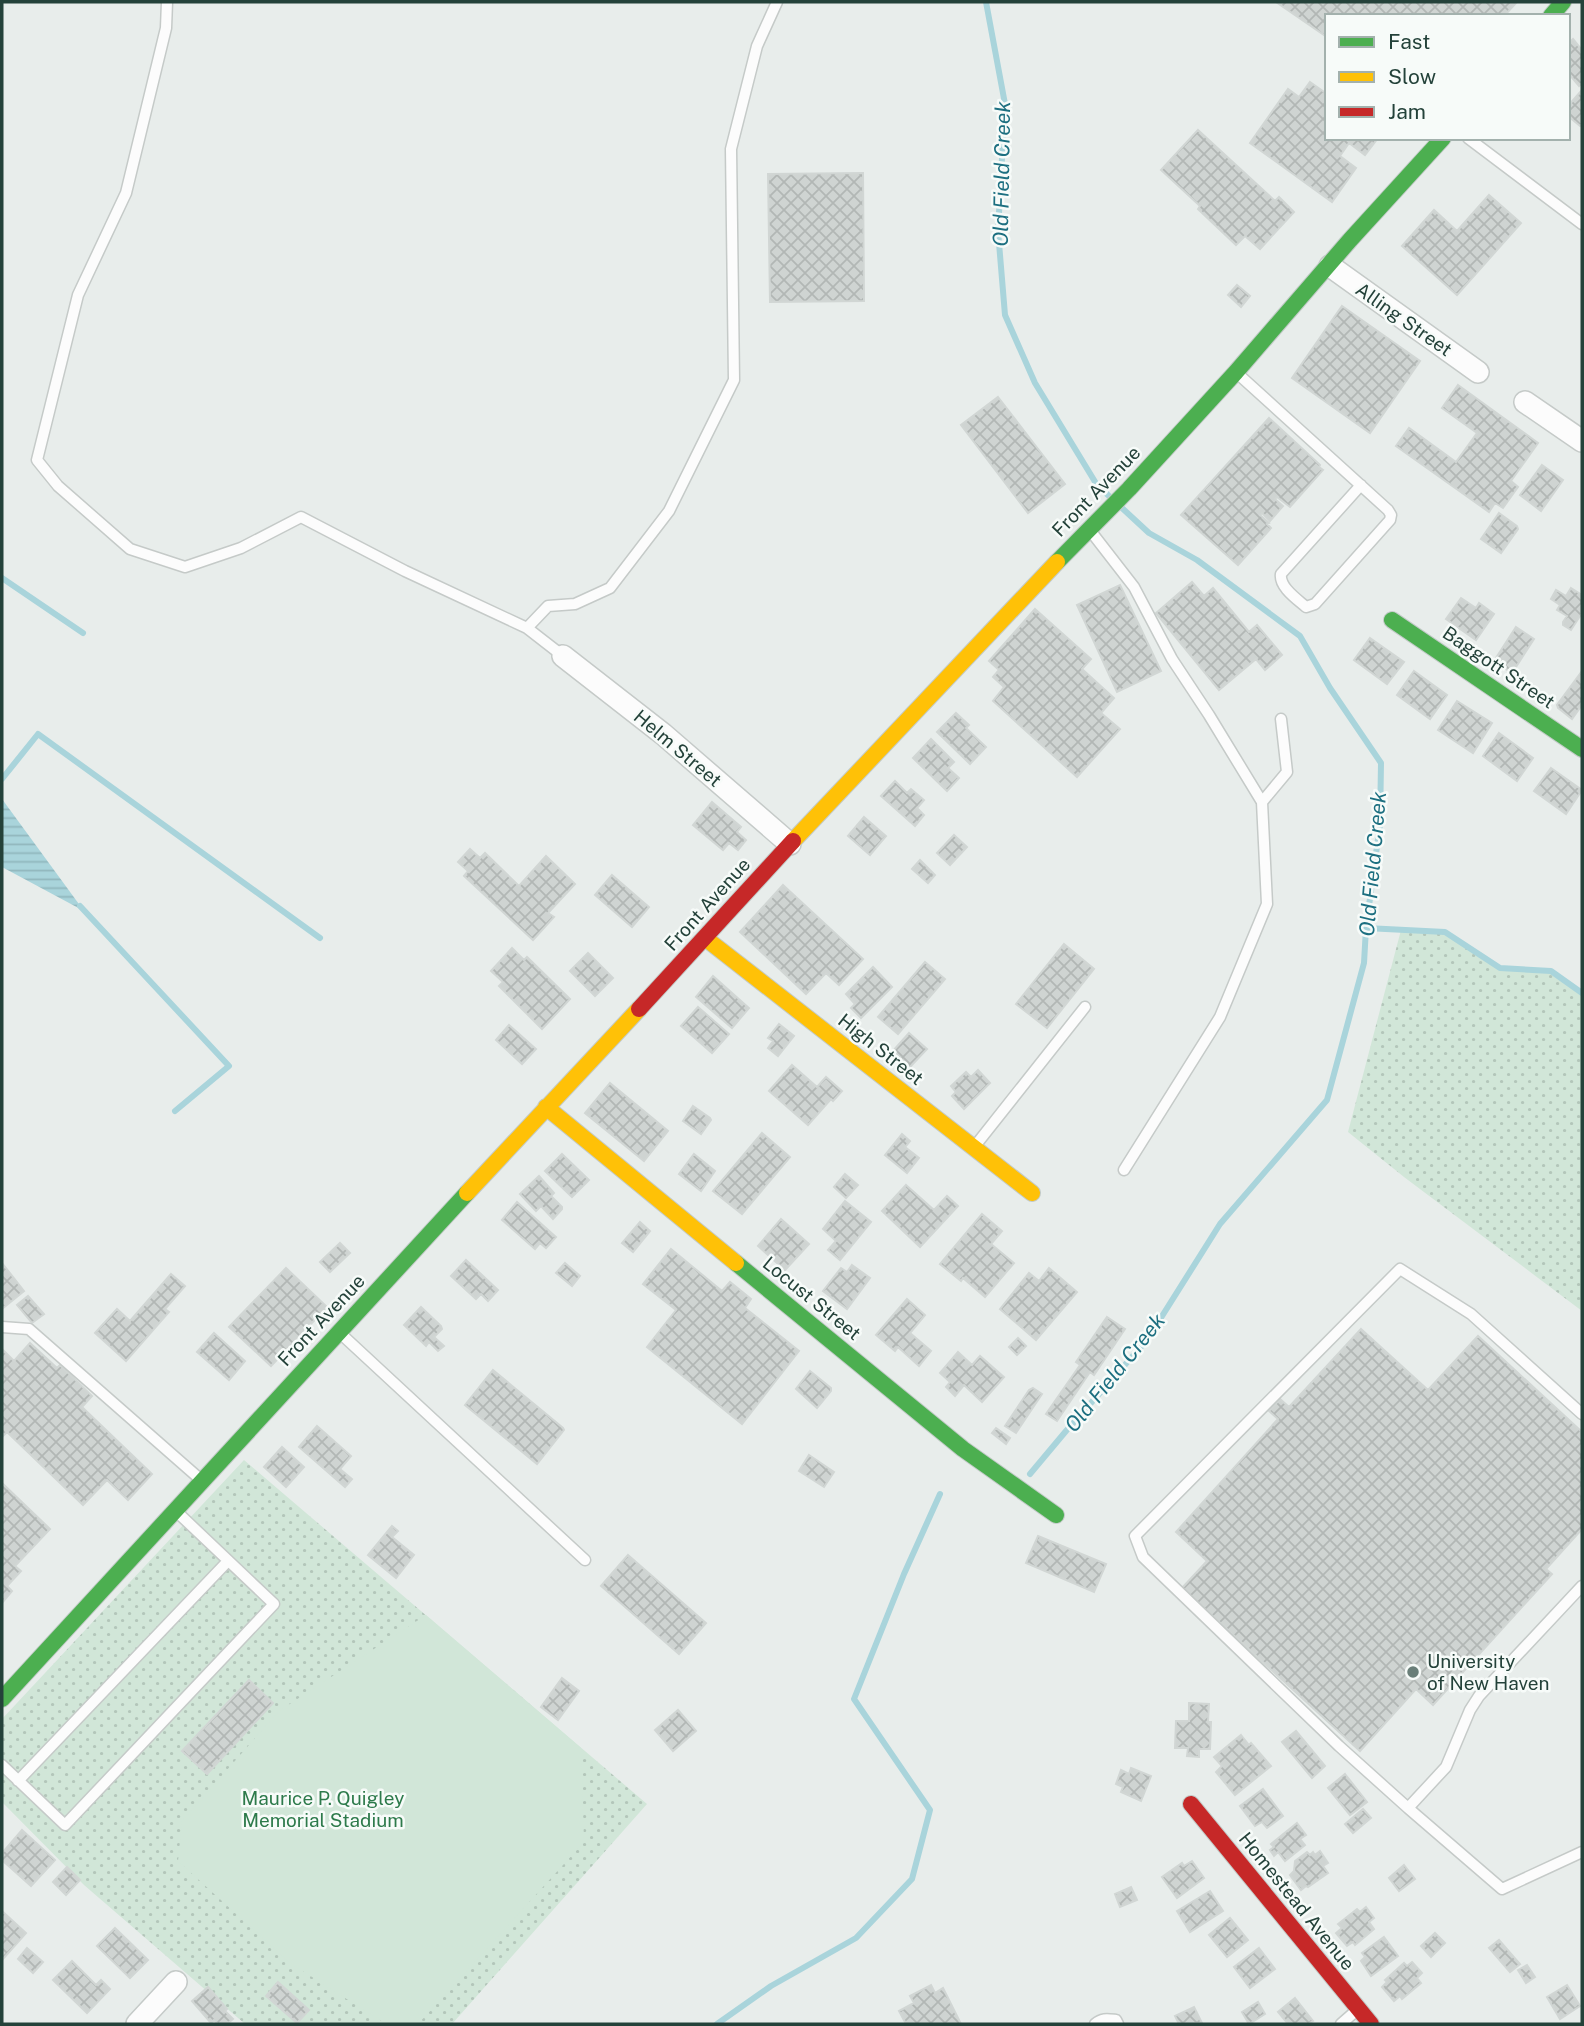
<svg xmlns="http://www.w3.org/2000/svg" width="1584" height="2026" viewBox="0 0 1584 2026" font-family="'Public Sans',sans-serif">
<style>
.park{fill:url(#park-dots)}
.pitch{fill:#d1e6d8}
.water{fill:url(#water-rules)}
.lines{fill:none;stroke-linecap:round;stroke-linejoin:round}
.stream{stroke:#a9d4db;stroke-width:6}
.building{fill:url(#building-cross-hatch);stroke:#d1d6d4;stroke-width:2}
.lane-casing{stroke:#c5cac8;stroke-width:13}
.street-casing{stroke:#c5cac8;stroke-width:24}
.fast-casing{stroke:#c3cbc8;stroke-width:18}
.slow-casing{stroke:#c3cbc8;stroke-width:18}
.jam-casing{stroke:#c3cbc8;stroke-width:18}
.lane{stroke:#fcfcfc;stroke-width:10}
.street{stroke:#fcfcfc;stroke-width:21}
.fast{stroke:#4caf50;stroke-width:16}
.slow{stroke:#ffc107;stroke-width:16}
.jam{stroke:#c62828;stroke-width:16}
.poi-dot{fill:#697e78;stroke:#f7fbf9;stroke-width:2.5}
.labels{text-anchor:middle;stroke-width:5;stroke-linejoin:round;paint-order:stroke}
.street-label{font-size:19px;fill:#24423a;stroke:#f7fbf9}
.poi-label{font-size:19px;fill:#24423a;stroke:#f7fbf9;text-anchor:start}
.park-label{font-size:19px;fill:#2d7a4b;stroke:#f7fbf9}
.water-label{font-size:21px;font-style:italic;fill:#1c6f80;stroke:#f7fbf9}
</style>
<defs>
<pattern id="park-dots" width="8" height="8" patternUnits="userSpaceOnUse" patternTransform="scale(1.75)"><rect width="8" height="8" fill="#d1e6d8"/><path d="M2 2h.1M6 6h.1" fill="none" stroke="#b3c6ba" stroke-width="1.8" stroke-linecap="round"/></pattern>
<pattern id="water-rules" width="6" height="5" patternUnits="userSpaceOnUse" patternTransform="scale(1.75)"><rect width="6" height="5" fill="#a9d4db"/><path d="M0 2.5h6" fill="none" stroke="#91b7bd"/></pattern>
<pattern id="building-cross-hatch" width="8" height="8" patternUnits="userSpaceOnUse" patternTransform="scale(1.75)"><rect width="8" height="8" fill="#cfd4d2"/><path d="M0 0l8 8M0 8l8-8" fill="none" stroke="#b2b7b5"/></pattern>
</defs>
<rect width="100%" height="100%" fill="#e8edeb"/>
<!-- park -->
<path class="park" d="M1401 930 1445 932 1500 968 1551 971 1582 993V1311L1404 1177 1348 1132Z
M244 1460 647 1804 452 2024H245L84 1885 2 1802V1719Z"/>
<!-- pitch -->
<path class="pitch" d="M426 1615 581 1748 584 1842 418 2024H386L290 1963 178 1861 182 1821 279 1711Z"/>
<!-- water -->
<path class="water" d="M2 799 84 911 2 867Z"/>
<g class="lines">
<!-- stream -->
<path class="stream" d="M986 2 1005 104 998 231 1005 315 1035 383 1097 485 1109 496
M2 578 83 633
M2 779 38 734 320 938
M80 906 229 1066 175 1111
M1366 928 1445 932 1500 968 1551 971 1582 993
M1030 1474 1066 1431 1147 1340 1220 1224 1327 1100 1364 963 1366 928 1380 824 1381 763 1330 688 1300 636 1197 560 1149 533 1122 508
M717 2024 771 1986 856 1938 912 1879 930 1810 854 1699 904 1574 940 1494"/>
</g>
<!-- building -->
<path class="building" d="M1276 2H1517L1504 16H1327V37Z
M1573 39 1582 50V83L1579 86 1568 73V44Z
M1310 82 1327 94V138H1378L1365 155 1349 143 1340 156 1356 168 1332 202 1250 143 1288 89 1299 97Z
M1582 90V124L1580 126 1568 116V106Z
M1198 130 1275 201 1279 197 1294 212 1260 249 1245 236 1236 245 1198 209 1200 206 1161 170Z
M863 173 864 301 770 302 768 174Z
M1489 195 1521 223 1457 295 1402 246 1434 210 1457 231Z
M1237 285 1250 296 1241 307 1228 295Z
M1342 306 1420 361 1370 433 1292 378Z
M1458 385 1538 443 1511 481 1518 487 1503 508 1495 503 1489 512 1396 446 1409 428 1456 462 1477 433 1442 408Z
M998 397 1065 484 1028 513 961 425Z
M1269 418 1320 465 1319 467 1323 470 1290 507 1277 497 1275 499 1283 506 1270 521 1262 513 1260 515 1269 523 1267 524 1271 528 1238 565 1181 515Z
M1542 465 1563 480 1541 511 1520 495Z
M1499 513 1517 526 1518 529 1501 553 1481 539Z
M1192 582 1204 596 1213 588 1249 632 1257 625 1282 655 1265 670 1256 659 1219 690 1156 613Z
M1120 585 1161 671 1117 692 1077 605Z
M1571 588 1582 595V613L1571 630 1563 625V622L1567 616 1557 610 1560 605 1551 599 1556 590 1566 596Z
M1461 598 1476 608 1479 603 1494 614 1476 640 1446 619Z
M1035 609 1091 659 1082 669 1114 698 1101 713 1120 729 1077 777 993 701 1004 687 993 677 999 670 989 661Z
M1516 627 1534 639 1512 673 1494 661Z
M1370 638 1404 662 1387 684 1354 660Z
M1414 671 1447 695 1430 719 1397 695Z
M1582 671V705L1572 719 1558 708 1557 705Z
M1457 701 1492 723 1473 753 1438 730Z
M956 713 969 725 966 728 986 747 970 764 937 732Z
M1499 733 1533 758 1517 781 1483 756Z
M931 739 954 762 948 768 959 778 947 791 913 758Z
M1551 768 1582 790 1566 814 1534 791Z
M895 781 907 793 911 789 924 800 917 808 924 815 915 826 881 796Z
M712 802 741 827 737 832 746 840 738 850 729 843 723 850 693 825Z
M864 817 886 836 870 855 848 836Z
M954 835 967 847 950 865 937 853Z
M470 849 480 858 485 853 519 886 546 856 575 884 548 913 554 917 533 940 464 876 468 871 458 862Z
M920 860 935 875 928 883 912 869Z
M612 875 649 907 632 927 595 895Z
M783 885 863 959 839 985 826 973 806 994 740 932Z
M1064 944 1094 969 1047 1028 1016 1004Z
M512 948 524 960 527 957 570 999 542 1029 499 986 503 982 491 971Z
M588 953 613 978 595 996 570 971Z
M925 962 945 979 898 1034 878 1017Z
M873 967 892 987 861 1018 851 1008 855 1004 846 994Z
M713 976 749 1008 732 1028 696 997Z
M698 1007 729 1034 712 1053 681 1026Z
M779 1024 794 1036 778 1056 768 1048 773 1041 768 1038Z
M509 1025 536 1049 522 1064 496 1040Z
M909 1033 927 1049 909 1068 892 1052Z
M792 1065 817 1087 826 1077 842 1091 833 1101 831 1099 808 1125 769 1091Z
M978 1070 990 1083 964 1109 952 1096 956 1092 951 1086 966 1072 971 1077Z
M610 1083 668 1131 644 1161 585 1113Z
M693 1106 710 1118 711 1120 701 1134 683 1121Z
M762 1133 790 1157 742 1214 713 1191Z
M902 1134 910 1141 905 1147 919 1158 907 1173 885 1155Z
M562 1154 589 1180 572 1197 545 1171Z
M694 1154 715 1171 701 1191 679 1174Z
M845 1174 858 1185 846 1198 834 1187Z
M539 1176 554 1193 551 1196 562 1207V1209L553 1219 541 1206 536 1211 520 1194Z
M906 1185 934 1210 947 1196 958 1206 920 1247 882 1211Z
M845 1201 871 1222 840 1260 828 1250 836 1241 823 1229Z
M517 1202 556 1237 546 1248 540 1243 535 1249 502 1220Z
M982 1214 1002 1231 991 1244 1014 1263 985 1297 963 1278 961 1281 940 1264Z
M781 1219 809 1244 785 1270 758 1246Z
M640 1222 650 1231 633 1252 622 1243Z
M340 1243 350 1253 330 1272 320 1262Z
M671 1249 722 1291 730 1282 751 1299 745 1308 799 1351 742 1424 647 1347 676 1310 643 1284Z
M466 1260 498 1290 488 1301 481 1294 476 1299 451 1276Z
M2 1263 24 1291 2 1309Z
M565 1263 580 1276 572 1286 556 1273Z
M852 1265 870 1278 847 1309 823 1291 841 1268 847 1272Z
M286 1268 327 1307 271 1366 229 1327Z
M1049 1268 1077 1292 1036 1340 1000 1309 1029 1273 1039 1281Z
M171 1274 185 1286 165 1309 169 1312 126 1361 95 1333 117 1309 130 1321Z
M28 1296 44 1314 32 1323 17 1305Z
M907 1299 925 1315 910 1333 931 1351 919 1366 898 1347 895 1351 876 1335Z
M421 1307 441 1326 442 1329 434 1337 444 1346 438 1351 429 1342 426 1346 404 1325Z
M1107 1317 1125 1329 1094 1375 1090 1372 1057 1421 1046 1414 1080 1365 1076 1362Z
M1361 1329 1428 1390 1478 1336 1582 1432V1491L1581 1493 1582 1494V1529L1546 1569 1552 1574 1433 1705 1416 1689 1360 1751 1182 1588 1207 1561 1176 1532 1278 1419 1269 1411 1280 1399 1289 1407Z
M214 1333 245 1361 229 1380 197 1352Z
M1018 1338 1026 1346 1017 1355 1009 1347Z
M30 1343 57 1368 60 1365 92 1396 82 1407 152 1474 128 1500 107 1480 83 1505 7 1432 2 1437V1349L14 1361Z
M958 1352 972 1365 980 1356 1004 1377 982 1402 964 1385 955 1396 946 1387 950 1382 940 1373Z
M493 1370 563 1428 564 1430 537 1464 465 1405Z
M810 1371 831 1388V1391L817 1408 796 1389Z
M1033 1388 1042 1394 1016 1433 1005 1426 1029 1390Z
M317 1426 351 1456 340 1469 352 1479 345 1487 299 1447Z
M996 1428 1010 1438 1006 1444 992 1433Z
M282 1447 304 1467 286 1487 264 1467Z
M809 1455 834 1472 824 1487 799 1471Z
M2 1483 50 1529 15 1566 21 1571 7 1586 12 1591 2 1603Z
M392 1526 398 1531 392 1537 414 1555 396 1578 368 1555Z
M1038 1536 1106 1564 1094 1592 1026 1563Z
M628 1555 706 1623 679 1654 601 1586Z
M562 1678 579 1691 558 1720 541 1707Z
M249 1680 273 1703 207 1774 182 1751Z
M1189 1703 1209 1704 1208 1722H1211L1210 1749H1199V1757L1187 1756 1188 1748H1175L1176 1721H1189Z
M678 1710 696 1731 673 1751 655 1730Z
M1296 1731 1325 1766 1312 1778 1282 1742Z
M1241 1735 1249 1745 1251 1743 1271 1766 1235 1795 1216 1772 1222 1766 1214 1757Z
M1131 1768 1151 1776 1141 1801 1121 1792 1123 1787 1116 1784 1121 1770 1129 1774Z
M1345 1774 1367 1802 1350 1815 1328 1788Z
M1263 1789 1283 1816 1267 1828 1262 1822 1255 1826 1240 1806Z
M1363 1809 1371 1818 1353 1833 1345 1824Z
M1297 1823 1306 1835 1300 1839 1305 1845 1285 1861 1278 1852 1274 1856 1270 1850 1274 1847 1271 1844Z
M22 1830 55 1860 31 1886 2 1860V1853Z
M1320 1851 1328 1863 1323 1866 1328 1873 1308 1887 1306 1886 1301 1890 1290 1875 1294 1871 1295 1861 1307 1852 1310 1855 1313 1852 1315 1855Z
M1192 1861 1204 1878 1177 1898 1162 1877 1182 1863 1184 1866Z
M1404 1865 1415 1879 1399 1891 1389 1878Z
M67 1867 80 1880 66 1895 53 1882Z
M1131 1887 1137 1900 1120 1907 1115 1894Z
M1210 1891 1223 1911 1190 1932 1177 1911Z
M1366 1907 1374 1918 1369 1922 1374 1929 1355 1945 1353 1942 1347 1946 1336 1933 1342 1928 1338 1924 1357 1909 1360 1912Z
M2 1911 26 1933 2 1960Z
M1230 1918 1248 1940 1227 1957 1209 1935Z
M115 1928 148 1960 130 1978 97 1946Z
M1435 1933 1445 1943 1431 1957 1421 1946Z
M1384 1937 1398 1956 1371 1976 1361 1961 1365 1957 1362 1953Z
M1499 1940 1520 1964 1510 1972 1489 1948Z
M27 1948 43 1962 33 1973 18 1959Z
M1259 1948 1275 1969 1250 1988 1234 1967Z
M72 1961 96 1985 101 1980 110 1989 87 2013 53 1980Z
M1412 1962 1422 1973 1417 1978 1421 1983 1402 1999 1400 1996 1394 2001 1382 1987 1387 1982 1385 1980 1404 1963 1407 1966Z
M1527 1965 1535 1977 1526 1983 1518 1970Z
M278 1982 309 2010 297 2023 266 1996Z
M931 1985 935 1993 943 1988 961 2024H906L899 2011 914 2003 910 1996Z
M1567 1985 1580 2006 1560 2019 1547 1997Z
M208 1987 227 2009 225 2011 233 2019 227 2024H218L214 2020 211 2023 192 2001Z
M1295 1998 1313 2021 1308 2024H1288L1278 2012Z
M1258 2002 1265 2014 1249 2024 1242 2012Z
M1194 2007 1202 2023 1179 2024 1175 2016Z"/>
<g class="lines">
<defs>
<path id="lane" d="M167 2 166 28 126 193 78 295 37 460 58 486 130 549 185 567 241 548 301 517 405 571 527 628 563 656
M1468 138 1582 224
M1238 374 1388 510 1391 515 1390 520 1315 604 1306 607C1297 599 1279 587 1281 574L1361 485
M1089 529 1134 587 1172 659 1209 715 1262 802 1267 904 1220 1017 1124 1170
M527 628 548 606 575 604 610 588 669 511 734 380 731 149 757 46 777 2
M1262 802 1287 772 1281 719
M975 1146 1085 1007
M2 1327 29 1329 200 1479
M340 1333 585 1560
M1582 1586 1479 1696 1470 1710 1446 1767 1408 1808 1502 1889 1582 1852
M2 1765 65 1825 274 1604 177 1512
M18 1781 228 1561
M1408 1808 1339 1746 1143 1557 1135 1536 1400 1269 1471 1314 1582 1414
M1095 2024C1102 2018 1107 2019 1116 2020L1118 2024
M1341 2024 1357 2010"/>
<path id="street" d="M1330 266 1478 372
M1525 402 1582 441
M563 656 663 734 790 844
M137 2024 176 1982"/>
<path id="fast" d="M1551 16 1563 2
M1057 562 1129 489 1236 372 1350 240 1443 138
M1392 620 1582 749
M736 1263 963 1449 1056 1515
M2 1699 467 1193"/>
<path id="slow" d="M793 841 1057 562
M705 938 1032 1193
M546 1107 736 1263
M467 1193 639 1009"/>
<path id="jam" d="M639 1009 793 841
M1191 1804 1371 2024"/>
</defs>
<!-- lane casing -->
<use href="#lane" class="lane-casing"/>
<!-- street casing -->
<use href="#street" class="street-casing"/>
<!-- fast casing -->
<use href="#fast" class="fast-casing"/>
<!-- slow casing -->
<use href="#slow" class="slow-casing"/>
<!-- jam casing -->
<use href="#jam" class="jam-casing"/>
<!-- lane -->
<use href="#lane" class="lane"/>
<!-- street -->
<use href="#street" class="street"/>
<!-- fast -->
<use href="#fast" class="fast"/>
<!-- slow -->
<use href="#slow" class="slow"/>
<!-- jam -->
<use href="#jam" class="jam"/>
</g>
<!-- markers -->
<circle class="poi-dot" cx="1413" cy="1672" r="7"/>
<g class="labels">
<!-- street labels -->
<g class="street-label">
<text transform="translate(1404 319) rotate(35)" y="7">Alling Street</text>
<text transform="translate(1096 491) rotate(-46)" y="7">Front Avenue</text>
<text transform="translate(1499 667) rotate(34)" y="7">Baggott Street</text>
<text transform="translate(678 748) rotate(40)" y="7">Helm Street</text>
<text transform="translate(707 904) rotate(-48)" y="7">Front Avenue</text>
<text transform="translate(881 1049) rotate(38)" y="7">High Street</text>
<text transform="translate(812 1298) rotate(39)" y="7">Locust Street</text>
<text transform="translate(321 1320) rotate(-47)" y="7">Front Avenue</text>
<text transform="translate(1297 1901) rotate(51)" y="7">Homestead Avenue</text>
</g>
<!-- poi labels -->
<g class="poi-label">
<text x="1427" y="1668">University<tspan x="1427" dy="22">of New Haven</tspan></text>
</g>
<!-- park labels -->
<g class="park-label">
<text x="323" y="1805">Maurice P. Quigley<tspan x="323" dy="22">Memorial Stadium</tspan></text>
</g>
<!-- water labels -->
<g class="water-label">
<text transform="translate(1002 174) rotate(-89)" y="7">Old Field Creek</text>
<text transform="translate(1373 864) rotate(-85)" y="7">Old Field Creek</text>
<text transform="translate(1115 1373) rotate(-51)" y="7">Old Field Creek</text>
</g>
</g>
<!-- border -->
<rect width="1584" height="2026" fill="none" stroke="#24423a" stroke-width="7"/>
<!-- legend -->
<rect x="1325" y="14" width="245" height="126" fill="#f7fbf9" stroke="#a3b1ad" stroke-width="2"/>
<rect x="1339" y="37" width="35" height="10" fill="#4caf50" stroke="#a3b1ad" stroke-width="2"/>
<text x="1388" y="49" font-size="21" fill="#24423a">Fast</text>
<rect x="1339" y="72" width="35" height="10" fill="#ffc107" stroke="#a3b1ad" stroke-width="2"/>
<text x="1388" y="84" font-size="21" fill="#24423a">Slow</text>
<rect x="1339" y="107" width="35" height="10" fill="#c62828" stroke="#a3b1ad" stroke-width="2"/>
<text x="1388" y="119" font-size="21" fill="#24423a">Jam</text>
</svg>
